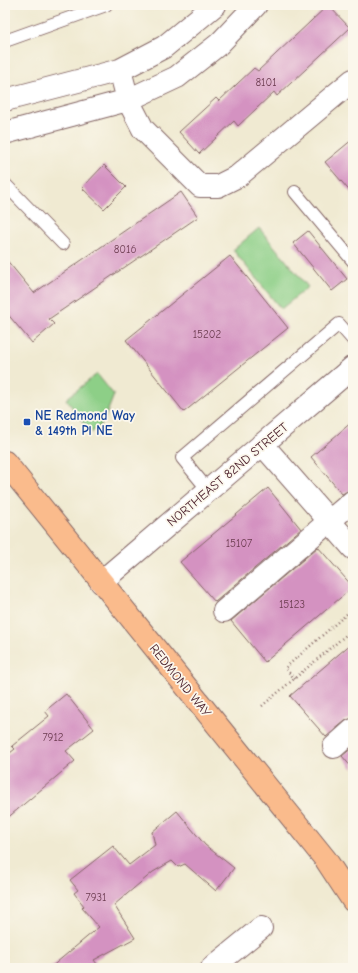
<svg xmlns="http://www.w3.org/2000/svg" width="358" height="973" viewBox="0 0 358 973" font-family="'Comic Neue',sans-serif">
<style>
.green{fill:#8dcf87;stroke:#6c7759}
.building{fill:#d492c1}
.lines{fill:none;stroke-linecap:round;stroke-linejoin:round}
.lane-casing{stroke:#846665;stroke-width:14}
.street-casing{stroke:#846665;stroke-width:24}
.primary-casing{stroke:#846665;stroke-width:24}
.path{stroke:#846665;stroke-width:2.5;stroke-dasharray:1 3;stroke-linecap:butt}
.lane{stroke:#fff;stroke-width:12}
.street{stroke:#fff;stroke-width:22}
.primary{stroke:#fabb8c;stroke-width:22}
.transit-dot{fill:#1a4fb4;stroke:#fbf7ec;stroke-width:1.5}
.labels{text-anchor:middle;stroke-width:3.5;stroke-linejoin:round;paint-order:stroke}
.number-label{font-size:11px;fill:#6c3c50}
.transit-label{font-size:13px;font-weight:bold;fill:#164399;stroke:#fbf7ec;text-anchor:start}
.street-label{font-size:13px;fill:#4a1f2b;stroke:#fbf7ec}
</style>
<rect width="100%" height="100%" fill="#fbf7ec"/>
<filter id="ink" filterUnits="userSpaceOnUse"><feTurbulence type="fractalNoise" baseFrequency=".025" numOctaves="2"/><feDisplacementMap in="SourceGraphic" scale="8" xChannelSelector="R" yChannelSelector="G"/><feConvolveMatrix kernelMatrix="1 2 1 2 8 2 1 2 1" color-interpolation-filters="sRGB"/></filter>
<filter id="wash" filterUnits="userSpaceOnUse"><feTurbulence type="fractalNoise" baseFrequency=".012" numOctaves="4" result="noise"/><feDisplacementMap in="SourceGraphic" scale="16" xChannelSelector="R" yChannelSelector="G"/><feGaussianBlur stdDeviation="0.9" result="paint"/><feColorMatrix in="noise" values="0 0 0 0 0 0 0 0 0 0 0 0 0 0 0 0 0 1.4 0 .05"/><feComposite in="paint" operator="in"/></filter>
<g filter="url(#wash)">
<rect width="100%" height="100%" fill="#f0ead2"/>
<!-- green -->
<path class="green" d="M259 228 308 287 281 309 233 250Z
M97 374 114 395 103 423 91 433 66 399Z"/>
<g id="blocks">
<!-- building -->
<path class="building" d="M328 5 350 28 277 96 274 92 238 126 234 121 199 154 179 132 216 98 219 101 254 68 258 71Z
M353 139V195L325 162Z
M104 165 126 187 104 209 82 188Z
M181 192 198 217 49 319 54 324 32 343 5 311V258L34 293Z
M308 231 347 279 332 291 293 243Z
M230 256 288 328 184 412 126 340Z
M353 421V489L342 494 311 457Z
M268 488 301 529 215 602 180 562Z
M318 547 353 587 265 662 231 621Z
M353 642V718L345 721 326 737 290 696Z
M66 694 94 729 66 751 75 761 5 820V757L15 749 12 746 49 716 45 711Z
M353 747V769L342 756Z
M177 811 205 845 234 868 216 891 185 864 178 867 172 861 153 872 114 905 135 938 94 960 100 968H50L99 927 82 908 84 906 74 893 78 890 70 880 113 846 129 865 155 845 152 832Z"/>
</g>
</g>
<g filter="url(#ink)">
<use href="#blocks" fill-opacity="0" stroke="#846665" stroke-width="1"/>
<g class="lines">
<defs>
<path id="lane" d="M5 41 106 5
M5 184 63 244
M295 192 353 261
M208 490 182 458 339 324 353 340"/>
<path id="street" d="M120 70 128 100 143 129 200 186H218L238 176 353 80
M5 100 120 70 164 47 215 5
M5 133 128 100 177 77 219 44 256 5
M262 444 353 548
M101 582 353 367
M224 611 353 501
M334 747 353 730
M212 968 261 928"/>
<path id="primary" d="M5 462 326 860 353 901"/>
</defs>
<!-- lane casing -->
<use href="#lane" class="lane-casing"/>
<!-- street casing -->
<use href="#street" class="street-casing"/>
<!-- primary casing -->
<use href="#primary" class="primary-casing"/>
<!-- path -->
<path class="path" d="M295 679 285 668 348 613 351 616 353 615
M262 706 353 629"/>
<!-- lane -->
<use href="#lane" class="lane"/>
<!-- street -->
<use href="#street" class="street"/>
<!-- primary -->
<use href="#primary" class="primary"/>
</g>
</g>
<!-- markers -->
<rect class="transit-dot" x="23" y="418" width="8" height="8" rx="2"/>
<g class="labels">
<!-- number labels -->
<g class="number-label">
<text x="266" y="86">8101</text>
<text x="125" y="253">8016</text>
<text x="207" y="338">15202</text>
<text x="239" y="547">15107</text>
<text x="292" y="608">15123</text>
<text x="53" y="741">7912</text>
<text x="96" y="901">7931</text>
</g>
<!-- transit labels -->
<g class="transit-label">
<text x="35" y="420">NE Redmond Way<tspan x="35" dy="15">&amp; 149th Pl NE</tspan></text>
</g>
<!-- street labels -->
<g class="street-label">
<text transform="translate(227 474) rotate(-40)" y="5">NORTHEAST 82ND STREET</text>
<text transform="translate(181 680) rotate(51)" y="5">REDMOND WAY</text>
</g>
</g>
<!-- margin -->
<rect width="358" height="973" fill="none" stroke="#fbf7ec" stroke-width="20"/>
</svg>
